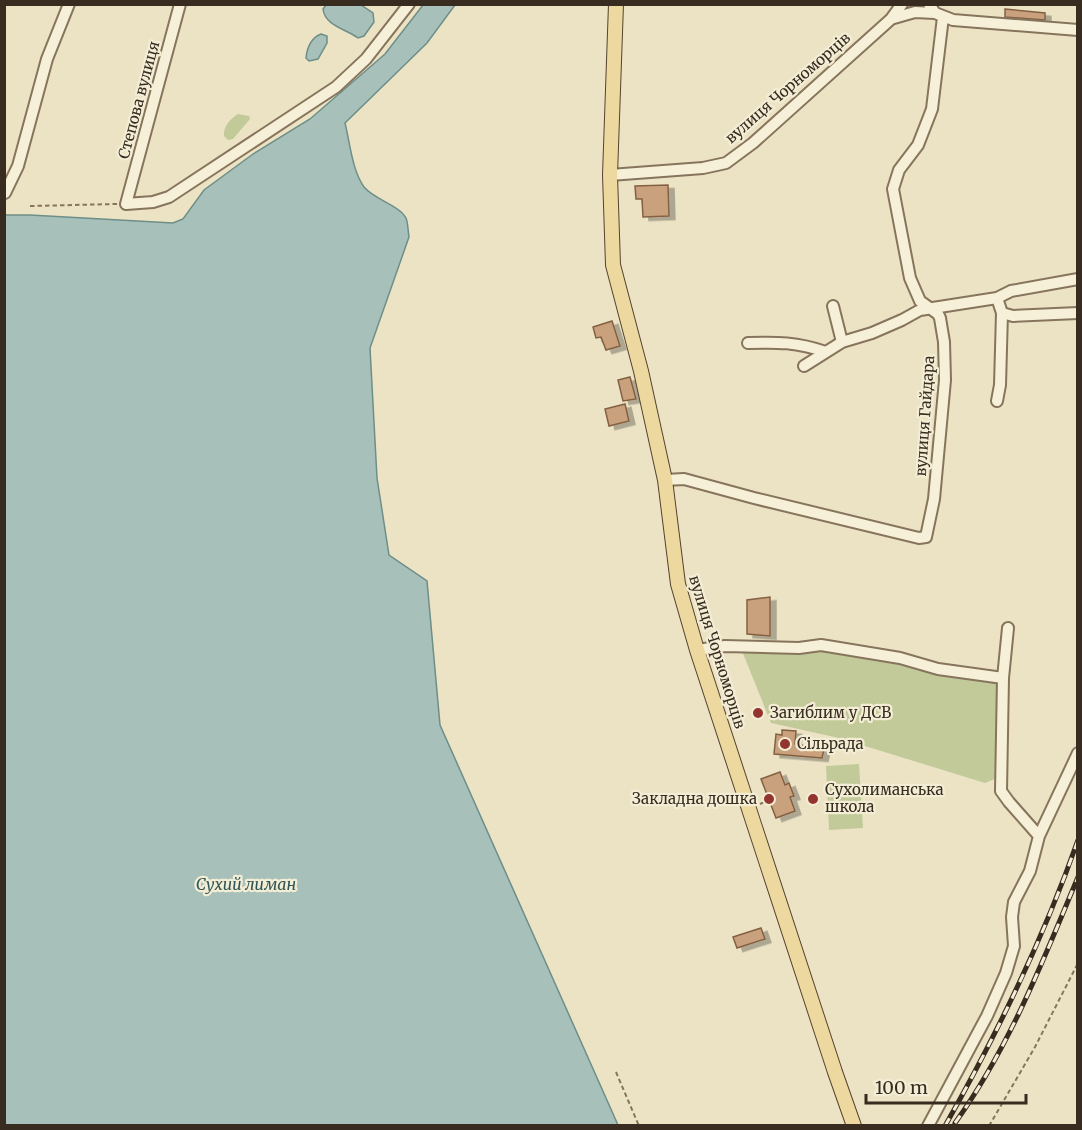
<svg xmlns="http://www.w3.org/2000/svg" width="1082" height="1130" viewBox="0 0 1082 1130" font-family="Merriweather,serif">
<style>
.green{fill:#c2ca9a}
.water{fill:#a7c0ba;stroke:#6e8e88;stroke-width:1.5}
.building{fill:#c9a17d;stroke:#846143;stroke-width:1.5;filter:url(#shadow)}
.lines{fill:none;stroke-linecap:round;stroke-linejoin:round}
.minor-casing{stroke:#86755c;stroke-width:14}
.major-casing{stroke:#544330;stroke-width:16}
.path{stroke:#86755c;stroke-width:2;stroke-dasharray:4.5 3;stroke-linecap:butt}
.minor{stroke:#f7f0d8;stroke-width:10}
.major{stroke:#edd99f;stroke-width:14}
.rail-casing{stroke:#372c1f;stroke-width:5}
.rail{stroke:#f4edd5;stroke-width:3;stroke-dasharray:9;stroke-linecap:butt}
.poi-dot{fill:#93342f;stroke:#f4edd5;stroke-width:2}
.labels{text-anchor:middle;stroke-width:4.5;stroke-linejoin:round;paint-order:stroke}
.street-label{font-size:15px;fill:#372c1f;stroke:#f4edd5}
.poi-label{font-size:15px;fill:#372c1f;stroke:#f4edd5;text-anchor:start}
.water-label{font-size:16px;font-style:italic;fill:#2f5656;stroke:#f4edd5}
</style>
<defs>
<filter id="shadow"><feDropShadow dx="6" dy="3.5" stdDeviation="0" flood-color="#0004"/></filter>
</defs>
<rect width="100%" height="100%" fill="#ece3c5"/>
<!-- green -->
<path class="green" d="M238 114 249 116 250 119 233 139 228 140 224 136C223 127 230 119 238 114Z
M823 649 998 684 997 778 985 783 839 738 771 723 742 651 778 654Z
M859 764 863 828 829 830 826 766Z"/>
<!-- water -->
<path class="water" d="M326 5H361L373 13 374 22 364 36 358 38C346 29 325 26 323 9Z
M423 5H455L427 43 345 123C350 143 352 170 364 187 375 200 399 205 406 218 408 223 408 231 409 237L370 348 377 478 389 555 427 581 440 725 618 1125H5V215H30L173 223 183 219 204 190 253 154 310 119 385 54Z
M321 34 327 36V43L318 59 309 61 306 58C307 48 311 38 321 34Z"/>
<!-- building -->
<path class="building" d="M1005 9 1045 13V20L1005 17Z
M668 185 669 216 643 217 642 199H636L635 186Z
M612 321 620 346 606 350 601 337 596 338 593 327Z
M630 377 636 399 623 401 618 380Z
M625 404 629 421 609 426 605 409Z
M770 597V636L747 634V600Z
M782 730 796 731 795 744 824 749 822 758 774 754 776 734 782 735Z
M780 772 785 785 789 783 794 796 790 797 795 811 776 818 761 779Z
M761 928 765 939 737 948 733 937Z"/>
<g class="lines">
<defs>
<path id="minor" d="M180 4 126 204 153 202 169 197 336 87 366 59 409 4
M929 4 935 13 953 20 1078 30
M894 18 915 12 935 13
M610 175 703 168 726 163 753 143 891 19 902 4
M5 193 18 166 47 59 69 4
M997 298 1002 313 1013 316 1078 313
M833 306 842 342
M748 343C777 342 797 342 826 352
M804 366 842 342 872 333 902 320 920 310 997 298 1011 291 1078 279
M997 401 1000 385 1002 313
M665 480 684 479 754 498 919 538 926 537 934 499 945 380 944 342 940 318 938 314 920 301 910 278 893 189 899 170 918 145 932 109 943 17
M1008 628 1003 678 1001 791 1009 802 1039 836
M697 650 725 646 799 648 821 645 900 658 938 669 1003 678
M928 1126 987 1016 1006 973 1014 946 1012 917 1014 902 1030 871 1039 836 1078 753"/>
<path id="major" d="M616 4 610 175 613 265 641 371 665 480 678 584 697 650 835 1072 854 1126"/>
</defs>
<!-- minor casing -->
<use href="#minor" class="minor-casing"/>
<!-- major casing -->
<use href="#major" class="major-casing"/>
<!-- path -->
<path class="path" d="M30 206 117 204
M760 804 769 800
M616 1072 639 1126
M989 1126 1035 1047 1078 963"/>
<!-- minor -->
<use href="#minor" class="minor"/>
<!-- major -->
<use href="#major" class="major"/>
<defs>
<path id="rail" d="M955 1123C1009 1048 1043 961 1078 877
M945 1126C997 1034 1043 940 1078 840"/>
</defs>
<!-- rail casing -->
<use href="#rail" class="rail-casing"/>
<!-- rail -->
<use href="#rail" class="rail"/>
</g>
<!-- markers -->
<g class="poi-dot">
<circle cx="758" cy="713" r="6"/>
<circle cx="785" cy="744" r="6"/>
<circle cx="769" cy="799" r="6"/>
<circle cx="813" cy="799" r="6"/>
</g>
<g class="labels">
<!-- street labels -->
<g class="street-label">
<text transform="translate(788 88) rotate(-41)" y="5">вулиця Чорноморців</text>
<text transform="translate(139 100) rotate(-75)" y="5">Степова вулиця</text>
<text transform="translate(925 416) rotate(-86)" y="5">вулиця Гайдара</text>
<text transform="translate(717 652) rotate(73)" y="5">вулиця Чорноморців</text>
</g>
<!-- poi labels -->
<g class="poi-label">
<text x="770" y="718">Загиблим у ДСВ</text>
<text x="797" y="749">Сільрада</text>
<text x="825" y="795">Сухолиманська<tspan x="825" dy="17">школа</tspan></text>
<text x="757" y="804" text-anchor="end">Закладна дошка</text>
</g>
<!-- water labels -->
<g class="water-label">
<text x="246" y="890">Сухий лиман</text>
</g>
</g>
<!-- border -->
<rect width="1082" height="1130" fill="none" stroke="#372c1f" stroke-width="12"/>
<!-- scale -->
<path d="M866 1094v9h160v-9" fill="none" stroke="#372c1f" stroke-width="3"/>
<text x="875" y="1094" font-size="18" fill="#372c1f" stroke="#f4edd5" stroke-width="4.5" paint-order="stroke">100 m</text>
</svg>
